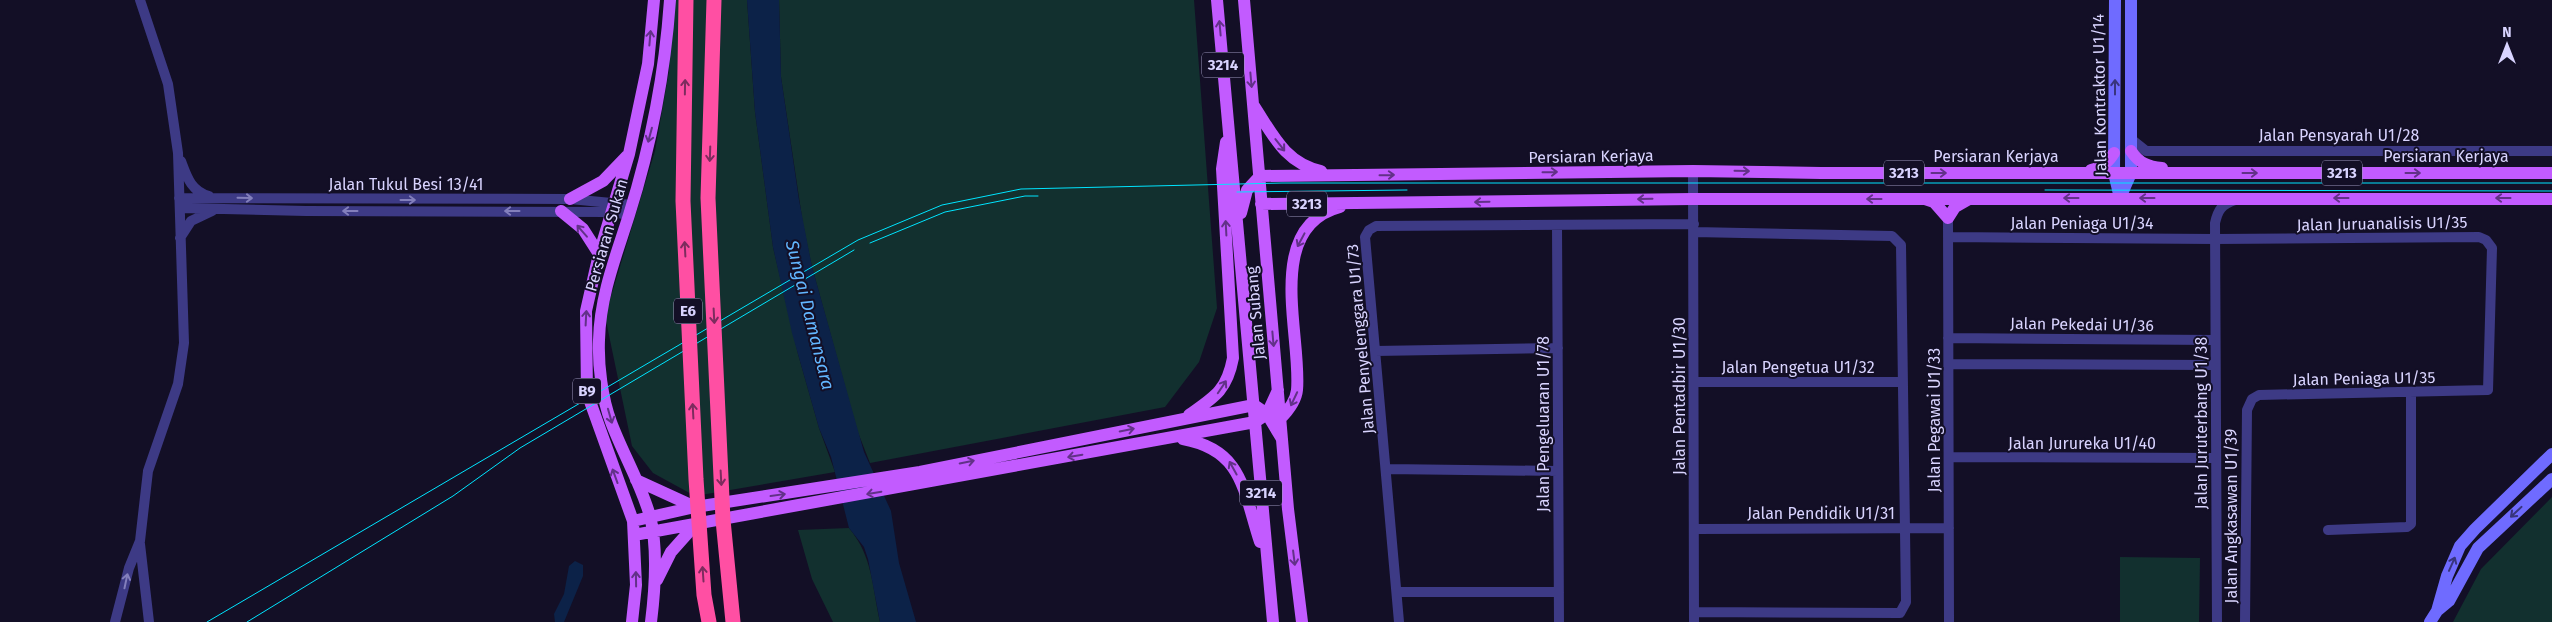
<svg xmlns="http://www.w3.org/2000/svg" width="2552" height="622" viewBox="0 0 2552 622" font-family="'Fira Sans',sans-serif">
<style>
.green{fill:#12302f}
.water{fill:#0c2248}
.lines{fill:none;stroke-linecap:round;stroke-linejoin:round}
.street{stroke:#3d3a85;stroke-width:10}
.secondary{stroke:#6f6bff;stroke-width:12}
.primary{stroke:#c25bff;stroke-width:12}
.tram{stroke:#00e5ff;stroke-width:1}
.highway-bridge{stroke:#ff4fa3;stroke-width:15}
.oneway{stroke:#623188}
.oneway2{stroke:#7d2c5e}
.oneway3{stroke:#38347d}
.oneway4{stroke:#837fbc}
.labels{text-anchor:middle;stroke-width:4;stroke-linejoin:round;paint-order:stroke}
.shield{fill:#130f26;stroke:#9e99be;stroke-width:1}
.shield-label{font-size:15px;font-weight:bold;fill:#d9d4ff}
.street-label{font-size:16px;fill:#d9d4ff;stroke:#130f26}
.water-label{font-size:18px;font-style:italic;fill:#62b6ff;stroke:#130f26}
</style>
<rect width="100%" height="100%" fill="#130f26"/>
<!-- green -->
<path class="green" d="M670 0H747L755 112 773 247 798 354 819 428 835 472 695 496 653 473 632 446 605 316 655 151 669 71Z
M779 0H1194L1217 308 1199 362 1165 407 870 463 857 430 812 267 803 224 781 77Z
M2552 497V622H2453L2481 569Z
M849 528C873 557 872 586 880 622H833L812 579 798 530Z
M2120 557 2200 558 2199 622H2120Z"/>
<!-- water -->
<path class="water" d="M747 0H779L781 77 799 200 812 267 864 452 891 511 899 563 916 622H880L868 559 864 547 849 528 831 457 819 428 792 333 773 247 755 112Z
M575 561 583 565V576L564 622H555L554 614 564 594 569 566Z"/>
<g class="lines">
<!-- street -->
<path class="street" d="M2131 139 2146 151H2552
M181 161C187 177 191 191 209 196
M1693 171 1694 622
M179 198 570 199 632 205
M180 208 306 211 613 212 629 215
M1948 218 1949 622
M1557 225 1559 622
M1694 232 1892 236 1901 245 1906 602 1900 613 1694 612
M1948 237 2215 239 2479 237 2486 240 2492 248 2488 390 2259 395 2252 399 2247 410 2245 622
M180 238 191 221 212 211
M1948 338 2215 340
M1375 351 1558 348
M1949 364 2215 365
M1694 382H1903
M1949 457 2216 458
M1386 469 1558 471
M1694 529 1949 528
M2328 530 2407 527 2411 524V392
M140 544 149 622
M1397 592H1559
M115 622 129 568 140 541 148 471 178 384 184 343 178 153 168 84 140 0
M1399 622 1365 237 1369 230 1376 226 1694 224
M2217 622 2215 223C2218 210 2221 205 2235 200"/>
<!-- secondary -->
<path class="secondary" d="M2115 0 2114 173 2120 198
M2120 198 2131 173V0
M2437 611 2449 601 2478 548 2552 479
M2430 622 2437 611 2447 576 2460 546 2475 529 2552 454"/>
<!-- primary -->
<path class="primary" d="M1217 0 1273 622
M1244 0 1288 509 1302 622
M1254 106C1273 135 1285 163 1321 171
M2131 151C2139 163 2148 167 2162 168
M2091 170C2102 167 2108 163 2114 153
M1260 176 1693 171 1821 173H2552
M570 199 603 181 627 156
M1925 199 1934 202 1948 218 1955 207 1969 199
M1261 204 1693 199H2552
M561 211 583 229 599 254
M1241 213 1247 190 1260 176
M1189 415C1215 397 1227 390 1233 358L1222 169 1226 142
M1280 419C1287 412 1296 401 1297 390 1302 336 1263 227 1340 207
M1183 439C1243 450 1243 490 1260 542
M636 480 695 507
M633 521 695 507 920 472 1254 405 1267 414 1282 439
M634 535 1255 422 1267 414 1278 390
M657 580 671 552 695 525
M632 622 636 585 633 521 587 393 586 311 599 254 629 154 648 64 654 0
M651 622C655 590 658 548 650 516 641 484 623 454 611 422 602 398 598 365 599 340 600 296 616 256 629 215 651 145 665 73 670 0"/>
<!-- tram -->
<path class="tram" d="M2045 190 2552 191
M1237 192 1407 190
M870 243 945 212 1025 196H1038
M207 622 858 240 942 205 1021 189 1282 183H2552
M247 622 453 496 520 448 854 250"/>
<!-- highway-bridge -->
<path class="highway-bridge" d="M686 0 683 201 696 479 704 595 709 622
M714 0 708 198 723 520 733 622"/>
</g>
<!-- one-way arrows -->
<defs><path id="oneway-shaft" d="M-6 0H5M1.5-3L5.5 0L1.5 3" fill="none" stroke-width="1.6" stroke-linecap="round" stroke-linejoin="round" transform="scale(1.25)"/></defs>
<g class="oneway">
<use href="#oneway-shaft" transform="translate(1220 28) rotate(-95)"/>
<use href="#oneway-shaft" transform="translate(650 38) rotate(-85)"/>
<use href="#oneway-shaft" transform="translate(1251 80) rotate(85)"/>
<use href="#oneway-shaft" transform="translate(650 135) rotate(105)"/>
<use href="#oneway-shaft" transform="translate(1280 145) rotate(52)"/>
<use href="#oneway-shaft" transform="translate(1742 171) rotate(1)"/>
<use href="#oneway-shaft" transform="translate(1550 172) rotate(-1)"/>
<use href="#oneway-shaft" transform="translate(1939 173)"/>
<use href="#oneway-shaft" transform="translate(2250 173)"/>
<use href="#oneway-shaft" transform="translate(2413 173)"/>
<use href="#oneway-shaft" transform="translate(1387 175) rotate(-1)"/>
<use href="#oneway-shaft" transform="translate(2071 198) rotate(180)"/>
<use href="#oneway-shaft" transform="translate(2147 198) rotate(180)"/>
<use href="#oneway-shaft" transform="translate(2341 198) rotate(-180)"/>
<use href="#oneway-shaft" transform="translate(2503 198) rotate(-180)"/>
<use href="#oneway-shaft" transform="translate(1645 199) rotate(179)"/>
<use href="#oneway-shaft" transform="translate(1874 199) rotate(180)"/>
<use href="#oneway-shaft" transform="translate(1482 202) rotate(179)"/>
<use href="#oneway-shaft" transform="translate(1226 228) rotate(-93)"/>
<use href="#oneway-shaft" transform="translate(582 231) rotate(-131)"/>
<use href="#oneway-shaft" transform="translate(1301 240) rotate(118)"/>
<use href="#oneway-shaft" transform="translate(586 318) rotate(-87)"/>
<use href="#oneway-shaft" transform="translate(1273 339) rotate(85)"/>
<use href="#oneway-shaft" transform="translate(1222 387) rotate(-56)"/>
<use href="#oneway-shaft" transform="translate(1294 399) rotate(115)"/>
<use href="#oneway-shaft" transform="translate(610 416) rotate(74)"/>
<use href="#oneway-shaft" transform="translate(1127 430) rotate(-11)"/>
<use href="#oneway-shaft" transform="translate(1075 456) rotate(170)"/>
<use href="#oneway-shaft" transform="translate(967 462) rotate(-11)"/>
<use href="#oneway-shaft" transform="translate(1233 468) rotate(-119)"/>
<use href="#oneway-shaft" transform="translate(615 476) rotate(-110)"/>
<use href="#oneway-shaft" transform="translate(874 493) rotate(170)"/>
<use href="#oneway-shaft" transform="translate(778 495) rotate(-8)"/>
<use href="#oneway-shaft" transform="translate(1294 558) rotate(83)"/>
<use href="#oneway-shaft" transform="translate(636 579) rotate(-91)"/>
</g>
<g class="oneway2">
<use href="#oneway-shaft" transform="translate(685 87) rotate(-89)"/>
<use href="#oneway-shaft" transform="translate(710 154) rotate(92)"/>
<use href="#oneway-shaft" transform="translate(685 249) rotate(-93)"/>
<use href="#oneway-shaft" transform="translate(714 316) rotate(87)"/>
<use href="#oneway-shaft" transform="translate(693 411) rotate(-93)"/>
<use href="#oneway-shaft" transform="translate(721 478) rotate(87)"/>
<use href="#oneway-shaft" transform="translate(703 574) rotate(-94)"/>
</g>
<g class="oneway3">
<use href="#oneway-shaft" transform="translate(2115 87) rotate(-90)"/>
<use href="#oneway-shaft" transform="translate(2516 512) rotate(137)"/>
<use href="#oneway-shaft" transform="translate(2452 564) rotate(-66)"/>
</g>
<g class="oneway4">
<use href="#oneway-shaft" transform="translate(245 198) rotate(1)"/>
<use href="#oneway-shaft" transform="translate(408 200)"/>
<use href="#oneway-shaft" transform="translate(350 211) rotate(180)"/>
<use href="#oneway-shaft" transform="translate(512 211) rotate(180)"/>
<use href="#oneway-shaft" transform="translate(126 581) rotate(-78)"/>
</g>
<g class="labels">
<!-- shield labels -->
<g class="shield">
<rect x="1202" y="52.5" width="42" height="25" rx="4"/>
<rect x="1884" y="160.5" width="40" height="25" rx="4"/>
<rect x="2322" y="160.5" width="40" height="25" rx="4"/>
<rect x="1287" y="191.5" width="40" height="25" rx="4"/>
<rect x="674" y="298.5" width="28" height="25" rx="4"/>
<rect x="573" y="378.5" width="28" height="25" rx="4"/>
<rect x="1240" y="480.5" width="42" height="25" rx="4"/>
</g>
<g class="shield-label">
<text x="1223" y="70">3214</text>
<text x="1904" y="178">3213</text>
<text x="2342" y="178">3213</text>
<text x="1307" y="209">3213</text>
<text x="688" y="316">E6</text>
<text x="587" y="396">B9</text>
<text x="1261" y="498">3214</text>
</g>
<!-- street labels -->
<g class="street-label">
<text transform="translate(2099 95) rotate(-91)" y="6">Jalan Kontraktor U1/14</text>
<text x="2339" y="141">Jalan Pensyarah U1/28</text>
<text transform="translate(1591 156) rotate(-1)" y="6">Persiaran Kerjaya</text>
<text x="1996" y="162">Persiaran Kerjaya</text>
<text x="2446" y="162">Persiaran Kerjaya</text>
<text x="406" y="190">Jalan Tukul Besi 13/41</text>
<text x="2082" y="229">Jalan Peniaga U1/34</text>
<text transform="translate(2382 223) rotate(-1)" y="6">Jalan Juruanalisis U1/35</text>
<text transform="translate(606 235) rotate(-74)" y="6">Persiaran Sukan</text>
<text transform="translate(1255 313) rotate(-95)" y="6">Jalan Subang</text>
<text transform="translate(2082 324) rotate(1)" y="6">Jalan Pekedai U1/36</text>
<text transform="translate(1360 339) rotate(-95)" y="6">Jalan Penyelenggara U1/73</text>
<text x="1798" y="373">Jalan Pengetua U1/32</text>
<text transform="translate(2364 378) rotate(-1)" y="6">Jalan Peniaga U1/35</text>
<text transform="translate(1679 396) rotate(-90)" y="6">Jalan Pentadbir U1/30</text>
<text transform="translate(1934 420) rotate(-90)" y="6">Jalan Pegawai U1/33</text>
<text transform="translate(2201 423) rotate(-90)" y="6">Jalan Juruterbang U1/38</text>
<text transform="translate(1543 424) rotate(-90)" y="6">Jalan Pengeluaran U1/78</text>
<text x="2082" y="449">Jalan Jurureka U1/40</text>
<text x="1821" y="519">Jalan Pendidik U1/31</text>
<text transform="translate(2231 516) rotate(-90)" y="6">Jalan Angkasawan U1/39</text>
</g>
<!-- water labels -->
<g class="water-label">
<text transform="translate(810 315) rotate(76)" y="6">Sungai Damansara</text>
</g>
</g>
<!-- north arrow -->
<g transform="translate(2507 45)" stroke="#130f26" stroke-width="4" paint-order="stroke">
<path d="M0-4L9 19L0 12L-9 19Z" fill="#d9d4ff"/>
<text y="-8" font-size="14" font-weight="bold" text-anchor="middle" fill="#d9d4ff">N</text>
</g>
</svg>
